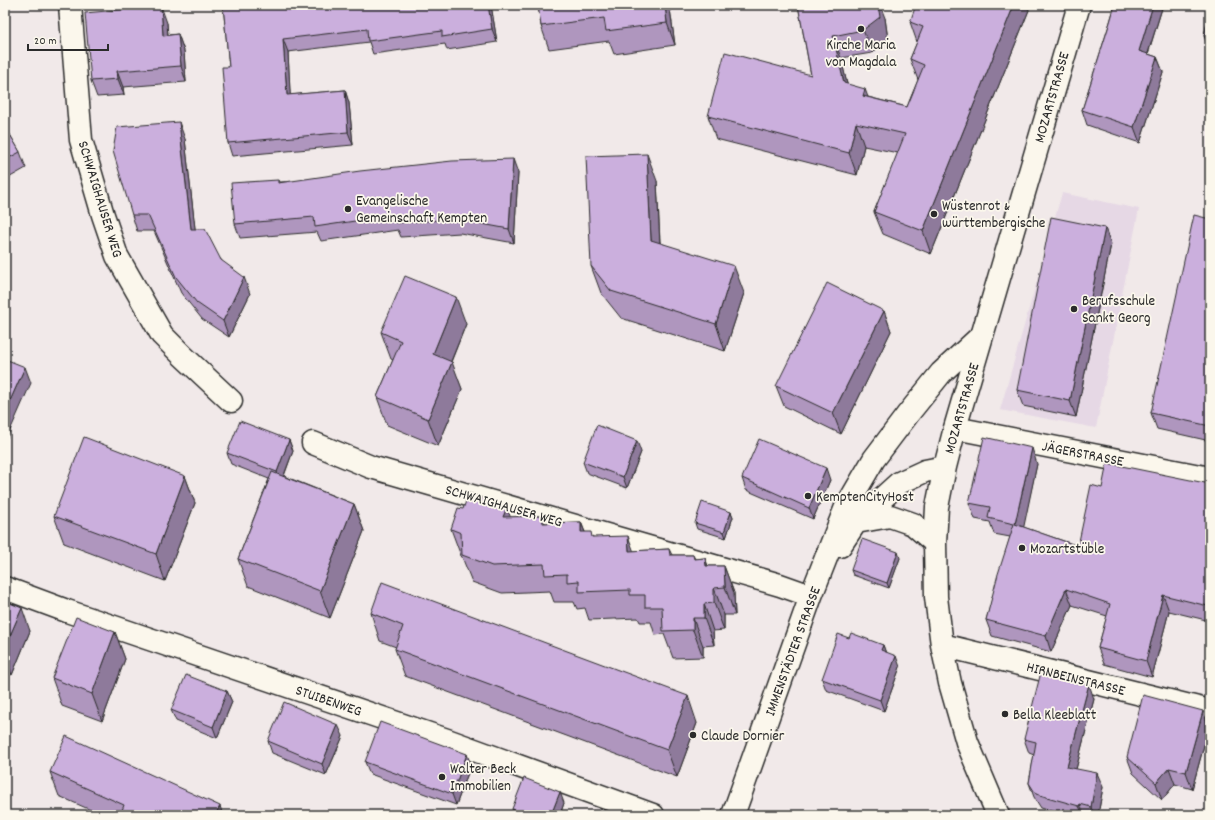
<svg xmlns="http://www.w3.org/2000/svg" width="1215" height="820" viewBox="0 0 1215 820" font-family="Dekko,sans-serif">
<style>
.built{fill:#e6d8e5}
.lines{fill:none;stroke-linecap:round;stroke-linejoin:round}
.minor-casing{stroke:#2b2b2b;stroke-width:25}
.minor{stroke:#fbf7ec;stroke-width:22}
.wall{fill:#af96be;stroke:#2b2b2b}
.shaded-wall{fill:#8e7a9b;stroke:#2b2b2b}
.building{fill:#cbafdd;stroke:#2b2b2b}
.poi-dot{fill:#2b2b2b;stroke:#fbf7ec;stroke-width:1.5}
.labels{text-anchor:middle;stroke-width:3.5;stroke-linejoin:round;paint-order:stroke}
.poi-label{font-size:15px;fill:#2b2b2b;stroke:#fbf7ec;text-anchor:start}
.street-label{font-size:15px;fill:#2b2b2b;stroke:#fbf7ec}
</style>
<rect width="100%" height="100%" fill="#f1e9e9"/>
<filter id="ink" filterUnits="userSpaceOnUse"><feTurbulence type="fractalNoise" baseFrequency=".025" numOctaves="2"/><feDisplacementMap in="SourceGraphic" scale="8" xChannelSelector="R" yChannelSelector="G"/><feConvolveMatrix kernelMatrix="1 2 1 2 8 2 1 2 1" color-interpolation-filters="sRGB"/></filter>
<g filter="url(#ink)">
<!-- built -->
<path class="built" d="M1062 193 1139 209 1096 428 1000 410Z"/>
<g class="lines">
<defs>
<path id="minor" d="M70 5 81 140 103 215 117 256 162 335 183 356 231 401
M955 428 1210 478
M313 443 371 467 780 585 811 596
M856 522 890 516 913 524 935 543
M840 546 856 522 899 483 925 471 945 467
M5 588 67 611 447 740 653 815
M942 645 1210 711
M733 815 811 596 846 507 874 459 908 414 941 373 981 336
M998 815 967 742 950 683 942 645 936 597 935 543 937 507 945 467 955 428 1079 5"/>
</defs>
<!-- minor casing -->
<use href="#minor" class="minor-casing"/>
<!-- minor -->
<use href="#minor" class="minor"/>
</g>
<!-- wall -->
<path class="wall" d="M223 5H491L497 42 447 50 445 44 373 54 369 42 288 52 290 95 345 90 349 103 353 145 232 156 228 143 229 67Z
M538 5H692L670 9 675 45 614 54 609 41 549 49 541 26Z
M798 5 885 18 888 40 872 53 841 58 847 84 868 97 907 107 918 80 910 59 917 42 910 22 1029 10 931 254 883 234 874 212 898 153 864 146 857 175 716 139 708 116 811 75Z
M1115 5H1163L1148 54 1157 57 1163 72 1140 143 1087 125 1082 110 1110 22Z
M1210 10V52L1204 36Z
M167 23 168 35 178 34 184 51 186 82 123 87 124 95 97 97 91 81Z
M5 126 20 152 26 168 5 180Z
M185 139 195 229 250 294 229 337 202 319 181 293 154 231H137L132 215Z
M518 173 514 243 460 233 401 237 398 230 321 241 317 232 240 238 235 224 278 180 279 182Z
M657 181 660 242 744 293 725 351 621 318 601 293 591 266Z
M1210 219V441L1157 429 1151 413Z
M1111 244 1076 417 1023 406 1017 390Z
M884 311 891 331 841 434 784 406 776 386Z
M466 324 451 362 462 389 438 446 387 425 377 397 393 360 391 359 381 332Z
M289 440 293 451 284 476 354 504 364 531 330 618 248 586 238 559 269 479 231 464 227 453Z
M641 452 627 488 587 473 583 462Z
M1037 464 1023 527 1078 546 1102 488 1210 484V621L1169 611 1152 677 1104 664 1098 648 1107 616 1072 605 1051 652 992 636 986 620 1010 537 994 534 990 522 975 519 969 503Z
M185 476 195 503 165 581 64 543 54 516Z
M742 478 830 480 813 519 746 490Z
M463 509 510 517 542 516 545 523 581 522 585 532 593 537 634 551 669 549 672 555H693L695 559 705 558 708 566H724L734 593 735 615H724V630L713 631 714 645 703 646V657L673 658 664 634 655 635 651 622H640L638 618 589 620 585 608 577 609 574 602H554L550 591 502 593 472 582 462 557 461 556 451 529Z
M731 512 733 517 726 538 697 529 695 523Z
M900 558 889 588 853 575 851 570Z
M5 601 30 631 12 675 5 672Z
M371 613 697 723 677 777 405 676 395 649 396 647 380 641Z
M115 632 125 659 102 721 62 706 52 678Z
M849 638 883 645 885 651 900 667 884 711 826 690 822 679Z
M227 691 232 702 217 738 176 721 171 710Z
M1094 699 1076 769 1103 787 1098 815H1065L1041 808 1034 797 1029 783 1034 755 1029 753 1024 739Z
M1209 727 1192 789 1175 784 1162 800 1133 773 1127 757Z
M343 736 326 775 272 753 268 741Z
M365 762 471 765 456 805 370 774Z
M50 772 223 815H102L59 796Z
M564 803 560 815H514L512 809Z"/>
<!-- shaded-wall -->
<path class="shaded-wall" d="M488 5H491L497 42 492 29Z
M665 5H669L670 9 675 45 667 23Z
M878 5H880L885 18 888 40 872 53 863 30Z
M1014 5H1028L1029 10 931 254 923 231Z
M1153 5H1163L1144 66 1139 51Z
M161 6 167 23 169 52 163 36Z
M178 34 184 51 186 82 181 66Z
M833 36 841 58 852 106 844 83Z
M283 39 288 52 291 109 287 95Z
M1157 57 1163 72 1140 143 1134 127Z
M117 71 123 87 124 95 118 79Z
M865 89 873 111 863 96Z
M345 90 349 103 353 145 348 132Z
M179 122 185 139 197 246 191 229Z
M856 123 864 146 857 175 849 153Z
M647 154 657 181 661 267 651 240Z
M513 159 518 173 514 243 509 229Z
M1105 228 1111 244 1076 417 1070 401Z
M734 266 744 293 725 351 716 324Z
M244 277 250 294 229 337 223 321Z
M456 297 466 324 443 381 433 354Z
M884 311 891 331 841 434 833 413Z
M452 362 462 389 438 446 428 419Z
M25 367 31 383 5 442V412Z
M289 440 293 451 281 483 277 472Z
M637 441 641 452 627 488 623 477Z
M1032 448 1037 464 1021 540 1015 524Z
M826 468 830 480 813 519 809 508Z
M185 476 195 503 165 581 156 554Z
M354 504 364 531 330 618 320 591Z
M507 507 516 534 503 517Z
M731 512 733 517 726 538 724 532Z
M581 522 591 549 581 532Z
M628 536 638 563 629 551Z
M898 552 900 558 889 588 887 583Z
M705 558 715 585 714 588 724 615V630L714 603 706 566Z
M724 566 734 593 735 615 725 587Z
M1066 589 1072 605 1051 652 1046 636Z
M1163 595 1169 611 1152 677 1146 661Z
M1210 597V612L1208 606Z
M704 604 713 631 714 645 704 618Z
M22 608 30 631 12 675 5 656V647Z
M693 618 703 646V657L693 630Z
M115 632 125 659 102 721 92 694Z
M883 645 887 656 881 650Z
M896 656 900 667 884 711 880 700Z
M1089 684 1094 699 1073 781 1067 767Z
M227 691 232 702 217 738 213 727Z
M688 696 697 723 677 777 667 750Z
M1203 711 1209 727 1192 789 1186 772Z
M338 725 343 736 326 775 322 764Z
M467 754 471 765 456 805 452 794Z
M1169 768 1175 784 1162 800 1156 783Z
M1097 773 1103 787 1098 815H1094L1091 807Z
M560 792 564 803 560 815H551Z
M1080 804 1084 815H1083L1079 806Z
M220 806 223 815H215Z"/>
<!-- building -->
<path class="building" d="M223 5H488L492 29 442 37V31L368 41 367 29 283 39 287 95 345 90 348 132 228 143 222 67H229Z
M538 5H665L667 23 606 31 604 18 541 26Z
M798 5H878L880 17 863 30 833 36 844 83 865 89 863 96 907 107 924 65 910 59 923 27 910 22 916 5H1014L923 231 874 212 905 134 856 123 849 153 708 116 725 52 811 75Z
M1115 5H1153L1139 51 1157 57 1134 127 1082 110 1110 22Z
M161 6 163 36 178 34 181 66 117 71 118 79 91 81 85 13Z
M1210 10V38L1204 36Z
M179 122 191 229H205L221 260 244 277 223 321 197 303 176 277 148 215H132L113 151 117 127Z
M5 126 20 152 5 160Z
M647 154 651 240 734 266 716 324 611 291 591 266 586 156Z
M513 159 509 229 455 219 396 223 395 215 315 227 314 217 235 224 231 183 278 180V183L360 171 452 161Z
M1194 215 1210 219V426L1151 413Z
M1051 217 1105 228 1070 401 1017 390Z
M405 276 456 297 433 354 452 362 428 419 377 397 401 341 381 332Z
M827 283 884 311 833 413 776 386Z
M5 359 25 367 5 412Z
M240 421 289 440 277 472 227 453Z
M597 425 637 441 623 477 583 462Z
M84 437 185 476 156 554 54 516Z
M984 437 1032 448 1015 524 1078 546 1091 485 1102 488 1107 463 1210 484V597L1208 606 1163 595 1146 661 1098 648 1110 604 1066 589 1046 636 986 620 998 574 1014 524 988 518 990 507 969 503Z
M759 439 826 468 809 508 742 478Z
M272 472 354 504 320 591 238 559Z
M469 493 507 507 503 517 542 516 543 523 581 522V532H591L592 537 628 536 629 551 669 549 670 555H693L694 559 705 558 706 566H724L725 587 714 588V603L704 604V618H693V630L663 631 662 607H645V595H630V590L579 592V581L567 582V574L545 575 544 564 492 566 462 555 461 533 451 529 458 508 463 509Z
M702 502 731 512 724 532 695 523Z
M862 539 898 552 887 583 851 570Z
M382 582 688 696 667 750 395 649 403 626 371 613Z
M5 601 22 608 5 647Z
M76 617 115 632 92 694 52 678Z
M851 633 883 645 881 650 896 656 880 700 822 679 838 634 849 638Z
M1210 634V642L1208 641Z
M1041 672 1089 684 1067 767 1097 773 1091 807 1080 804 1079 806 1036 794 1029 783 1036 742 1024 739Z
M186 675 227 691 213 727 171 710Z
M1143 695 1203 711 1186 772 1169 768 1156 783 1127 757Z
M284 702 338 725 322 764 268 741Z
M380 722 467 754 452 794 365 762Z
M66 736 220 806 215 815H125L121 813 124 805 50 772Z
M524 778 560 792 551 815H526L512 809Z
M630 810 643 815H628Z"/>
</g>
<!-- markers -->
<g class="poi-dot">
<circle cx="861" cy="29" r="4"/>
<circle cx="348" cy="209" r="4"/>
<circle cx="934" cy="214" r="4"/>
<circle cx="1074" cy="309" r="4"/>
<circle cx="808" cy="496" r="4"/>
<circle cx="1022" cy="548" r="4"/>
<circle cx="1005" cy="714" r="4"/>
<circle cx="693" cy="735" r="4"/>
<circle cx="442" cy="777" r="4"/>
</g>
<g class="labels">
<!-- poi labels -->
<g class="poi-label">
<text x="861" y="49" text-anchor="middle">Kirche Maria<tspan x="861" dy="17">von Magdala</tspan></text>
<text x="356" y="205">Evangelische<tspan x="356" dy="17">Gemeinschaft Kempten</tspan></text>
<text x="942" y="210">Wüstenrot &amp;<tspan x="942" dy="17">württembergische</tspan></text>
<text x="1082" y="305">Berufsschule<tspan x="1082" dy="17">Sankt Georg</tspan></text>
<text x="816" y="501">KemptenCityHost</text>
<text x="1030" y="553">Mozartstüble</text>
<text x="1013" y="719">Bella Kleeblatt</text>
<text x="701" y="740">Claude Dornier</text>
<text x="450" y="773">Walter Beck<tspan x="450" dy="17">Immobilien</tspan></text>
</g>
<!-- street labels -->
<g class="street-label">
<text transform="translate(1051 97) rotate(-74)" y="5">MOZARTSTRASSE</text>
<text transform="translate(101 199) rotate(73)" y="5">SCHWAIGHAUSER WEG</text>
<text transform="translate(961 408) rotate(-74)" y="5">MOZARTSTRASSE</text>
<text transform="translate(1083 453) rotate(11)" y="5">JÄGERSTRASSE</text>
<text transform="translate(504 505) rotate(16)" y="5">SCHWAIGHAUSER WEG</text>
<text transform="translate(792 651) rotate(-70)" y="5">IMMENSTÄDTER STRASSE</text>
<text transform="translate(1076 678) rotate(14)" y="5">HIRNBEINSTRASSE</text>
<text transform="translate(329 700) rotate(19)" y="5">STUIBENWEG</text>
</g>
</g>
<!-- margin -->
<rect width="1215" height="820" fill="none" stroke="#fbf7ec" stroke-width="20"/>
<rect x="10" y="10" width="1195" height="800" fill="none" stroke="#2b2b2b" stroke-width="1.5" filter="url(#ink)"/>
<!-- scale -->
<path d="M28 44v6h80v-6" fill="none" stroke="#2b2b2b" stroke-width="2"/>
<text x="34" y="44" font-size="12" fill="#2b2b2b" stroke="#fbf7ec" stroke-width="3" paint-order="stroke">20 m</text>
</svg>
